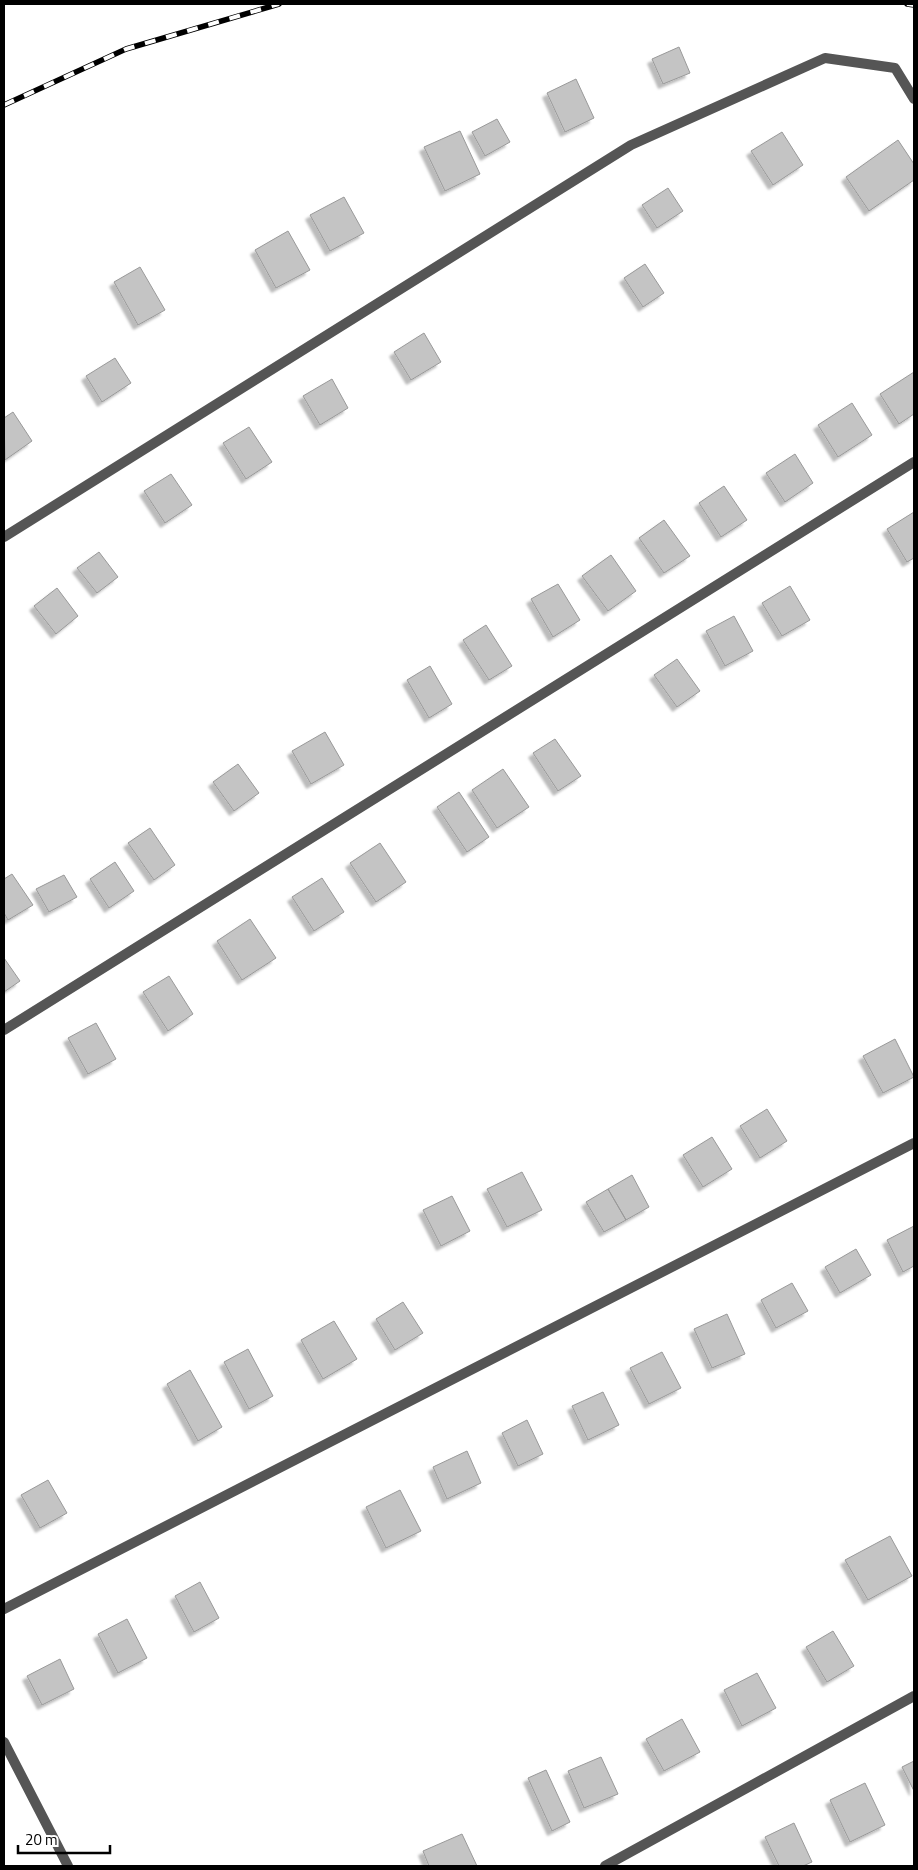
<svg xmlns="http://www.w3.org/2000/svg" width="918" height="1870" viewBox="0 0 918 1870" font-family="'Titillium Web',sans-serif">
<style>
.building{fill:#c4c4c4;stroke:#999;filter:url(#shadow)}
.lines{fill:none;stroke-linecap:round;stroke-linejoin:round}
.minor{stroke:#555;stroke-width:10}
.rail-casing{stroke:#000;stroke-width:5.5}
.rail{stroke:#fff;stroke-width:4;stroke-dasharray:11;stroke-linecap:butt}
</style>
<defs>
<filter id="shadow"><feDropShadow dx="-4.5" dy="4.5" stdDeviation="1" flood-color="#0004"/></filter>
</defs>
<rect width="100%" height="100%" fill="#fff"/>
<!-- building -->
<path class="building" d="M679 47 690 73 663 84 652 59Z
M576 79 594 118 565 132 547 93Z
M497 119 510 142 485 156 472 132Z
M460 131 480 174 445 191 424 147Z
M782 132 803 165 773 185 751 151Z
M898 140 914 164V180L869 211 846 177Z
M668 188 683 211 657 228 642 205Z
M344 197 364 233 330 251 310 215Z
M288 231 310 270 276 288 255 250Z
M645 264 664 293 643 307 624 278Z
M140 267 165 310 138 325 114 282Z
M424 333 441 362 411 380 394 352Z
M115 358 131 383 102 402 86 376Z
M914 372V414L899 424 880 394Z
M332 379 348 408 320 425 303 396Z
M852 403 872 435 838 457 818 425Z
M13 412 32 441 5 460 4 418Z
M249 427 272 462 246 479 223 443Z
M795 454 813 483 785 502 766 473Z
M171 474 192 505 165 523 144 491Z
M724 486 747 520 721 537 699 503Z
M914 512V558L907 562 887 529Z
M664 520 690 556 664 573 639 538Z
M99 552 118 577 97 593 77 568Z
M611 555 636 591 608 611 582 576Z
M558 584 580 620 553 637 531 599Z
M790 586 810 620 782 636 762 603Z
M57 588 78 616 56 634 34 606Z
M734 616 753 651 725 666 706 631Z
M486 625 512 666 489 680 463 640Z
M677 659 700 691 677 707 654 675Z
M430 666 452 704 429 718 407 680Z
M325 732 344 765 311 784 292 751Z
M555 739 581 776 558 791 533 753Z
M238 764 259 793 234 811 213 782Z
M503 769 529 807 497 828 472 790Z
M459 792 489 837 467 852 437 807Z
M150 828 175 865 154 880 128 843Z
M380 843 406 882 376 902 350 863Z
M115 862 134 891 109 908 90 879Z
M12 874 33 905 8 920 4 913V879Z
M64 875 77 897 49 912 36 889Z
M322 878 344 912 314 931 292 897Z
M250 919 276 958 242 980 217 941Z
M4 958 20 981 4 992Z
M169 976 193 1014 168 1031 143 992Z
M96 1023 116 1059 88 1074 68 1038Z
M895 1039 914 1077 883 1093 863 1056Z
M767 1109 787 1141 760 1158 740 1126Z
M712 1137 732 1169 703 1187 683 1155Z
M522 1172 542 1210 507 1227 487 1189Z
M632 1175 649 1207 626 1220 608 1189Z
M608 1189 626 1220 604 1232 586 1202Z
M452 1196 470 1231 441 1246 423 1210Z
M914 1226V1266L903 1272 887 1240Z
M856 1249 871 1275 840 1293 825 1267Z
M792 1283 808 1311 776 1328 761 1300Z
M403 1302 423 1333 395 1350 376 1319Z
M727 1314 745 1354 712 1368 694 1329Z
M334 1321 357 1359 323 1379 301 1340Z
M248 1349 273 1396 249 1409 224 1362Z
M662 1352 681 1388 649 1404 630 1368Z
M190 1370 222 1427 198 1441 167 1384Z
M603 1392 619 1425 588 1440 572 1406Z
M527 1420 543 1454 518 1466 502 1433Z
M467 1451 481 1483 447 1499 433 1467Z
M48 1480 67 1513 40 1528 21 1495Z
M400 1490 421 1531 386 1548 366 1507Z
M890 1536 912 1576 868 1600 845 1560Z
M200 1582 219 1618 194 1632 175 1596Z
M127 1619 147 1658 118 1673 98 1634Z
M833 1631 854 1666 827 1682 806 1647Z
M60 1659 74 1689 42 1705 27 1676Z
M757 1673 776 1708 742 1726 724 1690Z
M682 1719 700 1752 664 1771 646 1739Z
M601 1757 618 1794 584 1808 568 1771Z
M914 1761V1791L902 1767Z
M546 1770 570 1822 552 1831 528 1778Z
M865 1783 885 1825 850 1842 830 1800Z
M794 1823 812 1862 803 1866H779L765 1837Z
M462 1834 477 1866H429L423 1851Z"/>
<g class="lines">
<!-- minor -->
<path class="minor" d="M4 537 631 145 825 58 895 68 914 99
M4 1030 914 462
M4 1609 914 1143
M4 1742 68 1866
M605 1866 914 1696"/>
<defs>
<path id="rail" d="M907 4 914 5
M4 105 126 49 279 4"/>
</defs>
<!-- rail casing -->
<use href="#rail" class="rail-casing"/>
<!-- rail -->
<use href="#rail" class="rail"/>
</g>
<!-- border -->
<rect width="918" height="1870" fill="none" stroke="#000000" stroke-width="10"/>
<!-- scale -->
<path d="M18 1845v8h92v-8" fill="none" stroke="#000000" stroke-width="2.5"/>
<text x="25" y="1845" font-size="15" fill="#000000" stroke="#ffffff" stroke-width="4" paint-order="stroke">20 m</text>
</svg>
